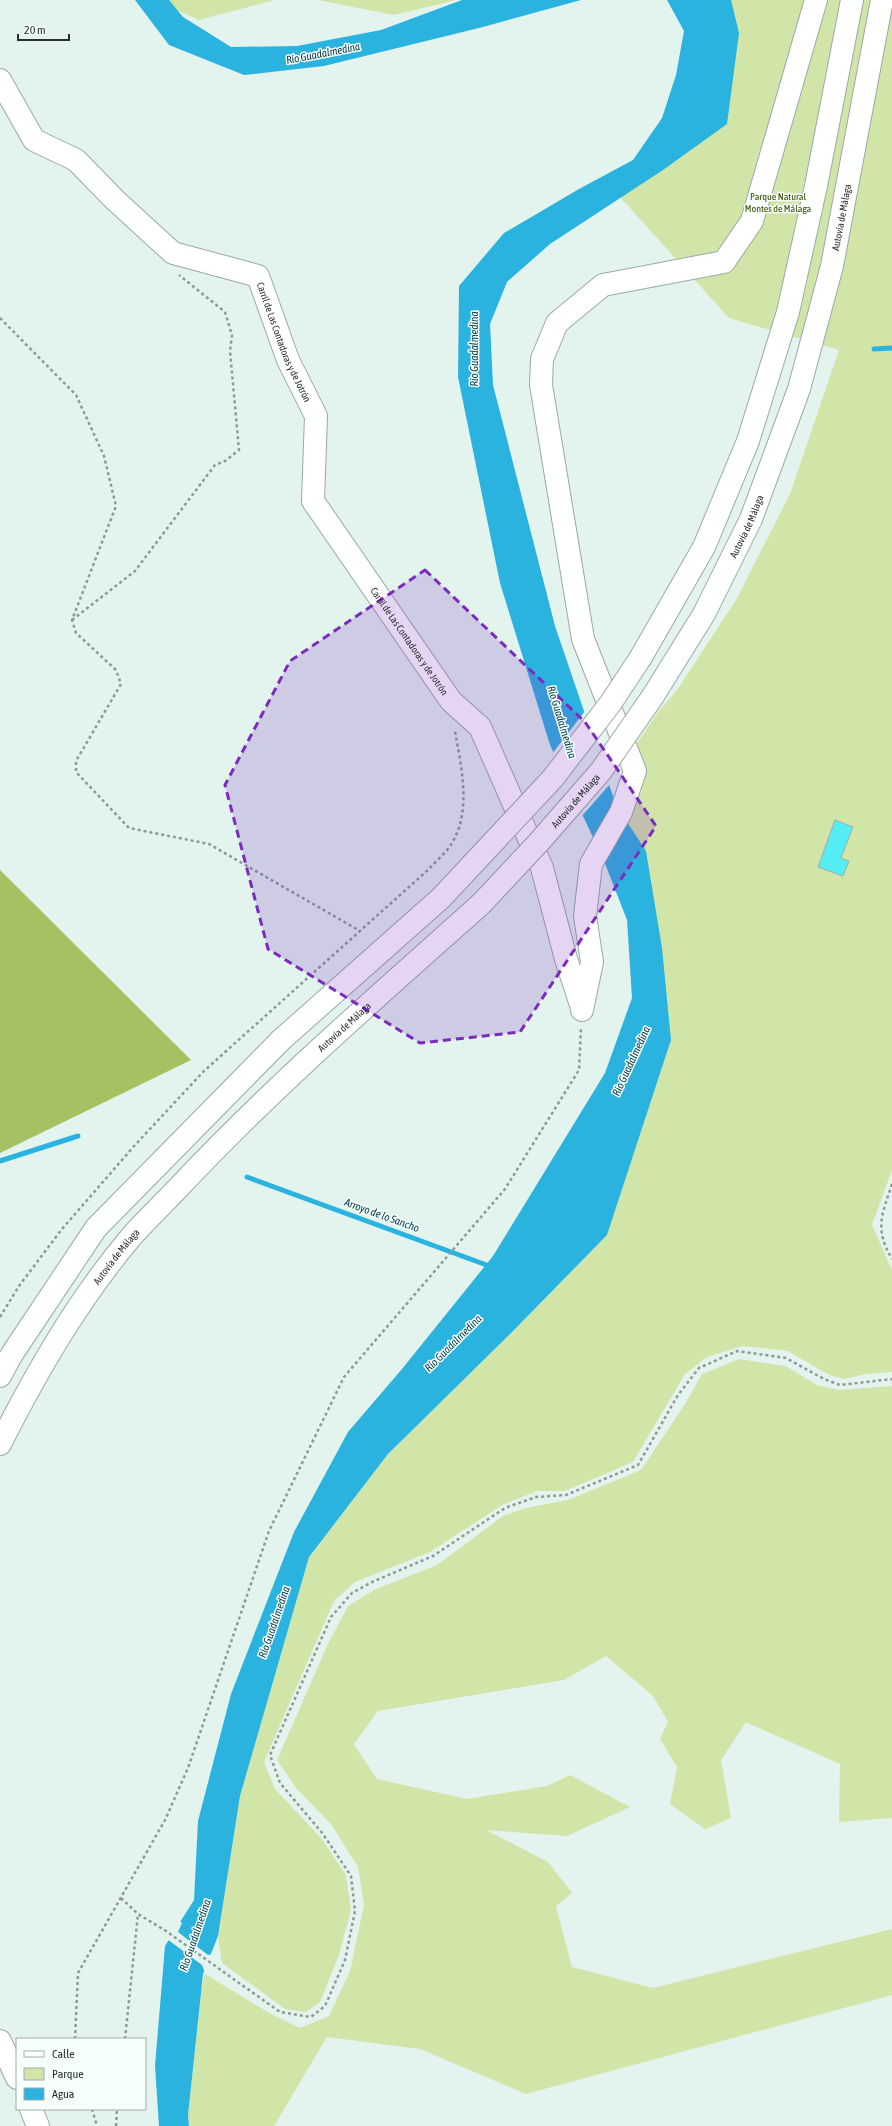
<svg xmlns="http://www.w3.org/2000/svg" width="892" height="2126" viewBox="0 0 892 2126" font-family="'Asap Condensed',sans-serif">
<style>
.green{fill:#d2e5a9}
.forest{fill:#a6c161}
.water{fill:#2bb3df}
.pier{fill:#e3f3ee}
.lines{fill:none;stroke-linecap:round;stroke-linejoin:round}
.stream{stroke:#2bb3df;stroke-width:5}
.building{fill:#54edf3;stroke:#9eaeaf}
.minor-casing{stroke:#9aa9a4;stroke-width:24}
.highway-casing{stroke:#9aa9a4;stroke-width:24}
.path{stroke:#8e9995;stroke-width:2.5;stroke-dasharray:3 3;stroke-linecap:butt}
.minor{stroke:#fff;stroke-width:22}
.highway{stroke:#fff;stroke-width:22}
.highway-bridge-casing{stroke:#9aa9a4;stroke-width:24;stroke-linecap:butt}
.highway-bridge{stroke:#fff;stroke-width:22}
.marked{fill:#7b2cbf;fill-opacity:0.2;stroke:#7b2cbf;stroke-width:3;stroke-dasharray:8 5;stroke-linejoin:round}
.labels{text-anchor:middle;stroke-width:3;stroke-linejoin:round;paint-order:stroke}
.park-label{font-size:10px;fill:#3b4a00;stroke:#f5fffb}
.street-label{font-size:10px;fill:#292f2d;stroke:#f5fffb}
.water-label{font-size:11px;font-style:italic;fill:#00394b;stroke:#f5fffb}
</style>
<rect width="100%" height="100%" fill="#e3f3ee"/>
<!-- green -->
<path class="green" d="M154 0H275L199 20Z
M318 0H456L394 15Z
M674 0H892V1170L872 1225 892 1270V1372L866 1374 844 1379 829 1375 788 1351 743 1346 707 1357 685 1374 633 1462 565 1491H537L504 1504 430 1552 355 1582 334 1601 264 1762 275 1789 321 1838 346 1875 351 1910 339 1955 320 2002 306 2012 285 2009 222 1963 218 1936 240 1796 309 1557 388 1454 514 1330 607 1235 671 1040 625 820 642 791 631 752 658 712 677 690 736 600 790 494 839 350 729 318 613 189 716 48Z
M739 1359 785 1366 817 1385 838 1390 892 1386V1818L839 1822 840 1764 746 1722 721 1760 731 1818 705 1829 670 1804 677 1767 660 1739 668 1722 653 1696 606 1656 564 1680 378 1711 354 1744 377 1779 467 1799 547 1786 570 1775 630 1807 567 1836 486 1830 548 1862 572 1893 556 1906 572 1967 653 1988 892 1929V1995L526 2094 420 2049 327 2037 274 2126H189L188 2115 201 1991 205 1974 271 2014 300 2028 329 2016 350 1971 364 1905 358 1867 331 1824 296 1788 277 1760 328 1644 348 1606 376 1589 437 1565 503 1516 526 1508 568 1500 641 1470 685 1404 702 1374Z"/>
<!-- forest -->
<path class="forest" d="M0 870 191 1060 0 1153Z"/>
<!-- water -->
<path class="water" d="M135 0H169L183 17 231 47 297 46 381 30 462 0H581L483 27 324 66 244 75 169 45Z
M667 0H731L739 33 727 124 663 170 550 244 507 282 490 324 493 385 555 626 616 805 646 851 662 948 671 1040 607 1235 514 1330 388 1454 309 1557 240 1796 218 1936 203 1974 188 2115 189 2126H159L155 2066 165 1946 194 1900 198 1821 231 1694 294 1532 348 1432 402 1369 493 1256 605 1073 632 998 627 920 604 861 550 745 500 583 458 377 459 286 504 233 579 189 633 160 662 118 676 75 684 31Z"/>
<!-- pier -->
<path class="pier" d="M585 711 611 783 581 817 552 754Z
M179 1921 182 1923 178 1932 208 1955 213 1954 205 1973 202 1965 167 1939Z"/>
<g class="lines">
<!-- stream -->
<path class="stream" d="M874 349 892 348
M0 1161 78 1136
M247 1177 492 1267"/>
</g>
<!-- building -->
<path class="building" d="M835 820 853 827 841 858 849 861 843 876 818 867Z"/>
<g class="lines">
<defs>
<g id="minor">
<path id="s1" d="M0 80 34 140 76 160 115 200 173 253 258 276 288 360 316 416 313 501 451 701 480 727 542 868 566 959 582 1008"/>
<path d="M582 1010 592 962 585 916 591 864 621 812 635 771 583 639 541 385 542 359 557 323 603 285 724 262 752 221 816 0"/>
</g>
<g id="highway">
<path d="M641 657 704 547 748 441 788 312 816 186 852 0"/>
<path id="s2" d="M653 696 704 614 751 519 799 389 832 266 882 0"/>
<path d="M0 1376 12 1354 96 1228 281 1040 441 898 484 852"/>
<path id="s3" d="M0 1444C37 1371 78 1300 131 1237 146 1220 163 1204 179 1187 274 1086 378 996 481 904"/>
<path d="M0 2041 17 2078"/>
<path d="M31 2109 38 2126"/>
</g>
</defs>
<!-- minor casing -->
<use href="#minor" class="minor-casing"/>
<!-- highway casing -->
<use href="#highway" class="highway-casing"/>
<!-- path -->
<path class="path" d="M0 318 76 395 104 456 116 506 72 620 76 633 116 670 121 684 76 761V772L129 828 209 844 360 931
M72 620 135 571 215 465 225 461 239 450 230 351 232 335 225 312 179 275
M892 1184C882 1215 874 1228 892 1259
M0 1317 19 1286 62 1229 135 1145 204 1071 429 869C436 861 446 853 452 843 472 810 461 766 455 731
M121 1898 138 1914 166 1931 280 2012 311 2017 325 2006 345 1960 355 1911 351 1876 323 1834 280 1783 270 1755 331 1617 352 1593 372 1582 433 1556 505 1508 536 1497 566 1495 638 1465 678 1395 699 1368 737 1351 786 1358 824 1379 840 1385 892 1379
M75 2039 78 1973 165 1820 188 1768 269 1531 344 1377 505 1189 579 1070 581 1028
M125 2039 138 1914
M92 2109 97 2126
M116 2126 117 2109"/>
<!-- minor -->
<use href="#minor" class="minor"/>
<!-- highway -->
<use href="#highway" class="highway"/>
<defs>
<g id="highway-bridge">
<path d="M484 852 553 778 610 704 641 657"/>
<path id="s4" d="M481 904 539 842 601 771 653 696"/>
</g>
</defs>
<!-- highway-bridge casing -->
<use href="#highway-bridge" class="highway-bridge-casing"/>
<!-- highway-bridge -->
<use href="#highway-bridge" class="highway-bridge"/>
</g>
<!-- marked area -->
<path class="marked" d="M425 570 585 722 656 826 520 1032 420 1043 268 949 225 785 290 661Z"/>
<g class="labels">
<!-- park labels -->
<g class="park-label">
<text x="778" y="200">Parque Natural<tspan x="778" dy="12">Montes de Málaga</tspan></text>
</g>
<!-- street labels -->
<g class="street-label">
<text dy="4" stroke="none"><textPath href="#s2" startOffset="518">Autovía de Málaga</textPath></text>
<text dy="4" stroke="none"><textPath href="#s1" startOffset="409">Carril de Las Contadoras y de Jotrón</textPath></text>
<text dy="4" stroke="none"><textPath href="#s2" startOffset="194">Autovía de Málaga</textPath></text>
<text dy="4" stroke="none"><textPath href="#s1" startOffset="745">Carril de Las Contadoras y de Jotrón</textPath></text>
<text dy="4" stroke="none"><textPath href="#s4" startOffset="140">Autovía de Málaga</textPath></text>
<text dy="4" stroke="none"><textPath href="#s3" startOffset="545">Autovía de Málaga</textPath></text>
<text dy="4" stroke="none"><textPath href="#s3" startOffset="221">Autovía de Málaga</textPath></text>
</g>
<!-- water labels -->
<g class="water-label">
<text transform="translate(323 53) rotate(-11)" y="4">Río Guadalmedina</text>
<text transform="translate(474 349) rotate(-90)" y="4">Río Guadalmedina</text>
<text transform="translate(562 722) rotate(73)" y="4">Río Guadalmedina</text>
<text transform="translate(631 1061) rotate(-65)" y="4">Río Guadalmedina</text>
<text transform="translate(382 1215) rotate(20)" y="4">Arroyo de lo Sancho</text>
<text transform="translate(453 1343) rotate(-45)" y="4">Río Guadalmedina</text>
<text transform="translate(274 1622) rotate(-71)" y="4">Río Guadalmedina</text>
<text transform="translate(195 1935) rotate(-71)" y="4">Río Guadalmedina</text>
</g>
</g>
<!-- legend -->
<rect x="16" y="2038" width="130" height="72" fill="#f5fffb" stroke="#a3aca9"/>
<rect x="24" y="2051" width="20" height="6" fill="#ffffff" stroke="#a3aca9"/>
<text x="52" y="2058" font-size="12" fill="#292f2d">Calle</text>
<rect x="24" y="2068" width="20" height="12" fill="#d2e5a9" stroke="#a3aca9"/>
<text x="52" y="2078" font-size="12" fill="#292f2d">Parque</text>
<rect x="24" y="2088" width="20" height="12" fill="#2bb3df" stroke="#a3aca9"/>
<text x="52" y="2098" font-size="12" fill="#292f2d">Agua</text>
<!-- scale -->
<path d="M18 34v6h51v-6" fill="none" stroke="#292f2d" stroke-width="2"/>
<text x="24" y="34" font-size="12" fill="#292f2d" stroke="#f5fffb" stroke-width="3" paint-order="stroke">20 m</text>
</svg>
